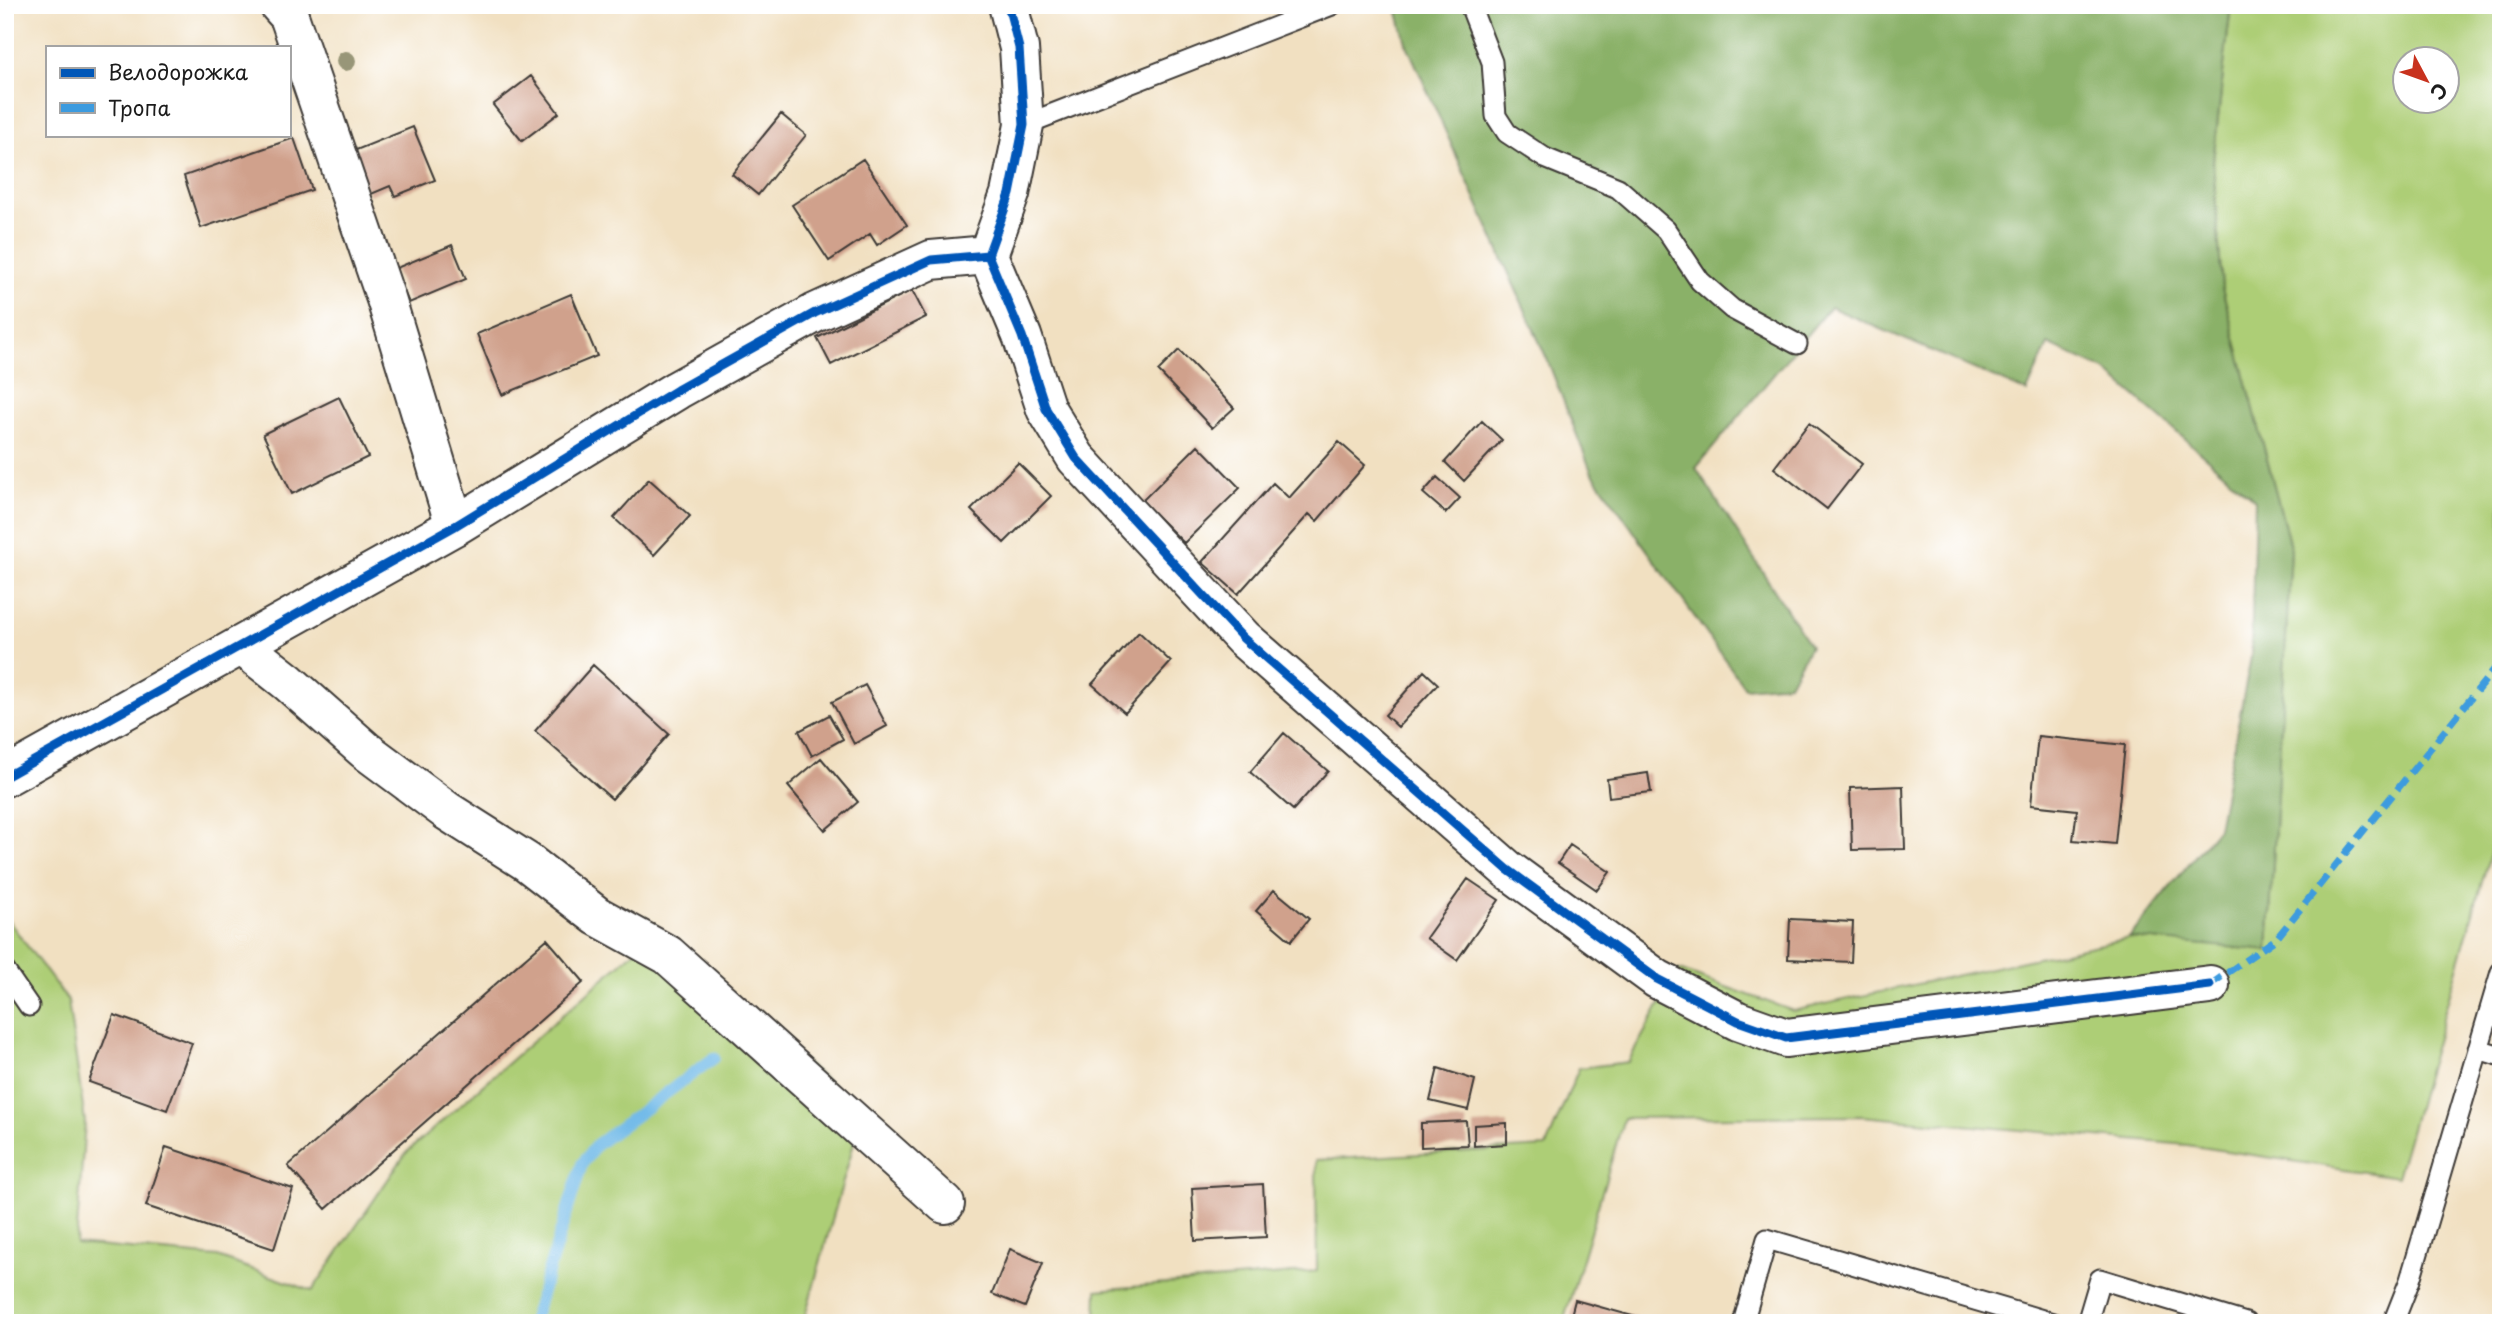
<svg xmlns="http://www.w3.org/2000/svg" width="2506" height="1328" viewBox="0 0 2506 1328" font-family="'Playpen Sans',sans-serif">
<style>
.green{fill:#adce76;stroke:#647549;stroke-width:2;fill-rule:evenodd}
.forest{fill:#8ab167;stroke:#536642;stroke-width:2}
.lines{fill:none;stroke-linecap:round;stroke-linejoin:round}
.stream{stroke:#6fb9e8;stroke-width:12}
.building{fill:#d0a18c}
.lane-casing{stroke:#3c3935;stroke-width:23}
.street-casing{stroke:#3c3935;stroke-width:42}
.lane{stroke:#fff;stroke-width:19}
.street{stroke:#fff;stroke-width:38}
.quiet{stroke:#3c9bdf;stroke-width:7;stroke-dasharray:14 7;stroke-linecap:butt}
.cycleway-casing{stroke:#fff;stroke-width:13}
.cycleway{stroke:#0057b8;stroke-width:9}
.tree{fill:#989678}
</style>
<rect width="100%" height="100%" fill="#fff"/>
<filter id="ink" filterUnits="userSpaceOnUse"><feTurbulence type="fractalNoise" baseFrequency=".0143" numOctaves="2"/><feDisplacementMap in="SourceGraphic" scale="14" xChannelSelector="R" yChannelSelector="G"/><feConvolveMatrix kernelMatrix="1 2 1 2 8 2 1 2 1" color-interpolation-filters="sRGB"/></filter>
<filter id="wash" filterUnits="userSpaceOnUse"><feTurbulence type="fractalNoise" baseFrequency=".00686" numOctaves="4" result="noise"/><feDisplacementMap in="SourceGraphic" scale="28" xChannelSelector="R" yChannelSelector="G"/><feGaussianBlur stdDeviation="1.57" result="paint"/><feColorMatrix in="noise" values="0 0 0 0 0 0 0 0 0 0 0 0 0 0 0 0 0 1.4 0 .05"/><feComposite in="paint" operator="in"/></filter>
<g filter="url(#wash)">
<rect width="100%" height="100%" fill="#f1e0c1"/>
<!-- green -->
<path class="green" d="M2231 5H2501V816L2397 1177 2187 1145 1861 1116 1624 1118 1563 1323H1096L1097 1290 1317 1271 1316 1160 1546 1147 1579 1068 1628 1062 1679 970 1793 1011 2129 938 2268 950 2291 551 2222 288 2213 162ZM2404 60H2446V102H2404Z
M5 916 68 1001 85 1122 76 1244 218 1257 312 1291 406 1153 654 934 863 1111 803 1323H5Z"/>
<!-- forest -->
<path class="forest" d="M1396 5H2231L2213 162 2222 288 2291 550 2268 951 2129 938 2218 828 2251 657 2255 500 2105 370 2048 344 2027 392 1830 307 1696 468 1810 646 1789 684 1745 688 1591 471 1547 359 1406 43Z"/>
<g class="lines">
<!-- stream -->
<path class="stream" d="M532 1323 582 1164 596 1145 714 1058"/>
</g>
<g id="blocks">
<!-- building -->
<path class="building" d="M531 76 559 113 522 141 493 105Z
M781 114 806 135 758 195 732 174Z
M413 127 435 180 395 196 390 186 369 195 351 152Z
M294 138 312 190 201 228 184 176Z
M863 159 907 225 877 245 870 234 829 261 792 205Z
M452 245 466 279 409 303 394 269Z
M912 290 926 317 831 365 817 338Z
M571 294 597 356 502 395 477 334Z
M1179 350 1234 408 1212 428 1158 371Z
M339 397 368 457 292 494 263 434Z
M1482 421 1502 440 1464 481 1445 462Z
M1809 423 1862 464 1827 509 1774 468Z
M1339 442 1365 465 1317 521 1309 514 1238 594 1202 562 1273 483 1289 498Z
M1198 445 1240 488 1184 543 1142 501Z
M1018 463 1051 496 1004 543 971 510Z
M1437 477 1460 498 1446 513 1423 493Z
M649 479 690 516 654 555 614 518Z
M1139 632 1171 662 1125 713 1092 684Z
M593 665 669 734 612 799 535 731Z
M1424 671 1438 684 1398 727 1385 715Z
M865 685 887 726 854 744 832 702Z
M829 715 843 739 812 756 799 731Z
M1284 733 1328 771 1293 810 1250 772Z
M2038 736 2125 745 2115 844 2073 840 2077 810 2031 805Z
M821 758 858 802 825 830 788 786Z
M1648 773 1651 792 1609 797 1607 779Z
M1903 786 1905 849 1852 850 1850 788Z
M1570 845 1610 872 1597 890 1558 863Z
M1468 879 1499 900 1457 960 1426 938Z
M1274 890 1309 919 1291 941 1256 911Z
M1790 919 1853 922 1851 962 1788 959Z
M547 939 584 982 326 1209 288 1166Z
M114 1015 192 1043 167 1110 89 1082Z
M1438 1068 1475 1080 1468 1110 1430 1101Z
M1466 1121 1468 1145 1421 1147V1123Z
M1507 1123V1144L1474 1146V1125Z
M166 1147 293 1189 274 1249 146 1206Z
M1263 1184 1266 1237 1195 1241 1192 1188Z
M1010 1249 1043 1263 1025 1307 992 1294Z
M1575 1300 1654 1322V1323H1569Z"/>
</g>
</g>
<g filter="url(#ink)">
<use href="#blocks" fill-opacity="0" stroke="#3c3935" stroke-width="2"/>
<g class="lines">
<defs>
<path id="lane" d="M1470 5 1492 62 1496 116 1507 133 1545 158 1618 188 1666 230 1700 281 1732 309 1797 344
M1024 125 1332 5
M5 971 29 1006
M2478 1049 2501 1056
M1743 1323 1767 1239 2053 1323
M2087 1323 2100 1279 2246 1323
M2393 1323 2410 1280 2501 972"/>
<path id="street" d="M279 5 289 16 386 299 455 526
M1008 5 1019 48 1024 125 1010 194 988 255 1022 336 1046 409 1076 458 1243 638 1507 869 1657 979 1738 1021 1786 1038 2210 985
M241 645 288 682 365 750 447 811 527 862 597 916 668 955 945 1204
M5 777 455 526 677 390 815 313 931 260 988 255"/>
</defs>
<!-- lane casing -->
<use href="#lane" class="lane-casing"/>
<!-- street casing -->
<use href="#street" class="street-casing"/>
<!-- lane -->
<use href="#lane" class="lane"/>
<!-- street -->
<use href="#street" class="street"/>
<!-- quiet -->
<path class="quiet" d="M2210 985 2276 939 2501 661"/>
<defs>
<path id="cycleway" d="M1008 5 1019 48 1024 125 1010 194 988 255 1022 336 1046 409 1076 458 1243 638 1507 869 1657 979 1738 1021 1786 1038 2210 985
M5 777 455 526 677 390 815 313 931 260 988 255"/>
</defs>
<!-- cycleway casing -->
<use href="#cycleway" class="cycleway-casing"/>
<!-- cycleway -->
<use href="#cycleway" class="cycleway"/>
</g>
<!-- trees -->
<circle class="tree" cx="346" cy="61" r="10"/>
</g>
<!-- margin -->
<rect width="2506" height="1328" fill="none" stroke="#fff" stroke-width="28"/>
<!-- legend -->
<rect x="46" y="46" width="245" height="91" fill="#ffffff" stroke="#a4a4a4" stroke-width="2"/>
<rect x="60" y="68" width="35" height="10" fill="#0057b8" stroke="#a4a4a4" stroke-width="2"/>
<text x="108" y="80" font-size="21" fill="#1c1c1c">Велодорожка</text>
<rect x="60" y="103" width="35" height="10" fill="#3c9bdf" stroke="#a4a4a4" stroke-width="2"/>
<text x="108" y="116" font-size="21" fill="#1c1c1c">Тропа</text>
<!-- north arrow -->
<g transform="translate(2426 80) rotate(131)"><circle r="33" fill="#ffffff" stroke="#a4a4a4" stroke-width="2"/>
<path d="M0-5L12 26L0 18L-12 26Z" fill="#c8321e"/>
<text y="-10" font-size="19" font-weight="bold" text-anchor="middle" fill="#1c1c1c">С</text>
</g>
</svg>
